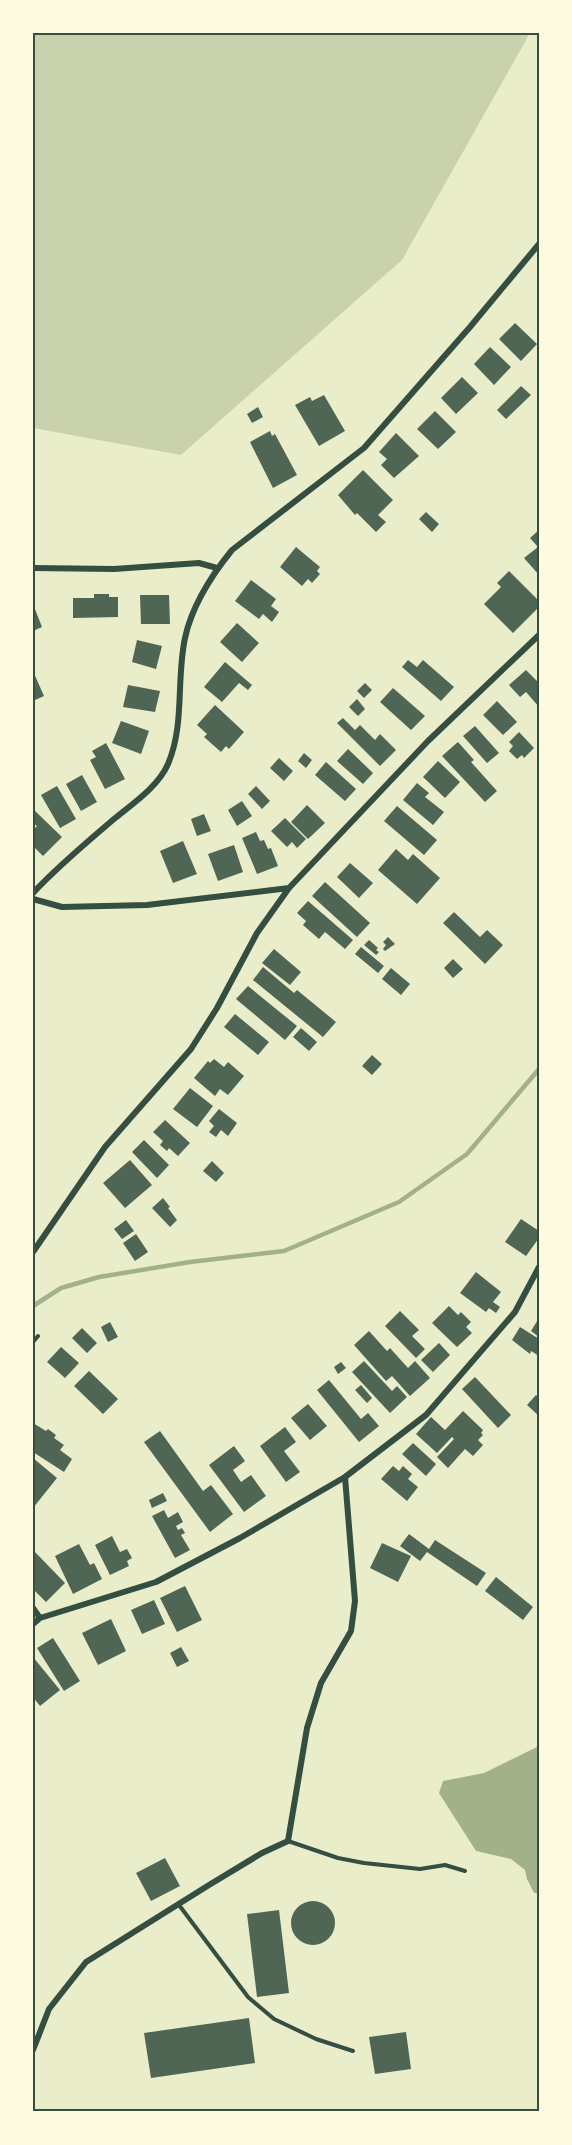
<svg xmlns="http://www.w3.org/2000/svg" width="572" height="2145" viewBox="0 0 572 2145" font-family="Mulish,sans-serif">
<style>
.green{fill:#cad2ad}
.water{fill:#a3b18a}
.lines{fill:none;stroke-linecap:round;stroke-linejoin:round}
.stream{stroke:#a3b18a;stroke-width:4.5}
.building{fill:#4f6655}
.service{stroke:#344e41;stroke-width:4}
.minor{stroke:#344e41;stroke-width:6}
.neatline{fill:none;stroke:#344e41;stroke-width:2}
</style>
<rect width="100%" height="100%" fill="#e9edc9"/>
<!-- green -->
<path class="green" d="M33 33H530L402 260 181 455 33 428Z"/>
<!-- water -->
<path class="water" d="M539 1746V1893H534L527 1879 525 1870 511 1859 476 1851 439 1793 443 1781 484 1773Z"/>
<g class="lines">
<!-- stream -->
<path class="stream" d="M33 1306 61 1288 99 1277 190 1262 284 1251 399 1202 467 1154 539 1069"/>
</g>
<!-- building -->
<path class="building" d="M515 323 537 344 521 361 499 339Z
M490 347 511 367 494 385 474 364Z
M462 377 478 393 456 414 441 398Z
M521 386 531 395 506 419 497 410Z
M324 395 345 431 319 446 295 405 310 397 312 401Z
M258 407 263 417 252 423 247 414Z
M435 411 456 432 438 449 417 429Z
M270 431 272 436 275 434 297 475 273 488 250 442Z
M396 433 419 456 394 478 381 465 387 459 379 452Z
M363 470 393 500 378 515 386 522 376 532 357 513 355 515 338 495Z
M426 512 439 524 432 532 419 519Z
M539 530V575L524 558 538 547 530 538Z
M296 547 320 567 317 571 320 574 312 583 308 579 302 586 280 567Z
M509 571 539 601V607L513 633 484 604 501 587 497 583Z
M251 580 276 599 271 606 279 612 272 622 263 614 259 619 235 601Z
M94 594H109V597H118V617L73 618V598H94Z
M140 595H169L170 624H141Z
M33 604 42 627 33 631Z
M237 623 259 643 242 662 220 642Z
M137 640 162 646 156 669 132 662Z
M408 660 417 667 423 660 454 687 441 701 402 667Z
M225 662 252 685 248 690 239 683 222 702 204 687Z
M526 670 539 683V707L526 692 520 697 509 685Z
M33 671 44 696 33 701Z
M365 683 372 690 364 698 357 691Z
M128 685 160 691 155 712 123 707Z
M393 688 425 716 411 730 380 702Z
M357 699 365 709 358 716 349 707Z
M497 701 517 722 503 735 483 715Z
M215 705 244 732 229 749 226 746 221 752 204 737 207 734 197 725Z
M343 718 355 730 360 725 375 740 380 734 396 750 380 766 337 723Z
M121 721 149 731 141 754 112 743Z
M475 726 499 753 487 763 463 736Z
M519 732 534 748 524 758 522 755 517 759 509 751 513 746 509 742Z
M458 742 474 760 471 762 497 791 485 802 442 756Z
M106 743 125 779 105 789 90 760 96 757 92 751Z
M348 749 373 773 363 784 337 761Z
M304 753 312 760 306 768 298 761Z
M279 758 293 771 284 781 270 768Z
M438 761 460 782 445 798 423 777Z
M326 762 356 789 345 801 315 775Z
M82 775 97 802 81 811 66 784Z
M417 783 429 793 425 797 444 812 433 825 403 800Z
M57 786 76 819 60 828 41 795Z
M256 786 270 801 262 809 248 794Z
M242 801 252 816 237 826 228 810Z
M307 805 325 823 308 839 291 822Z
M397 806 437 840 424 855 384 821Z
M33 809 62 837 43 856 33 846V830L37 826 33 823Z
M204 814 211 831 197 836 191 819Z
M285 818 306 839 297 848 292 842 287 847 271 831Z
M256 832 260 841 264 840 268 849 271 848 278 866 257 874 242 838Z
M183 841 197 874 173 883 160 851Z
M234 845 243 872 218 881 208 854Z
M396 849 408 860 413 854 440 878 417 904 378 870Z
M350 863 373 883 359 898 337 877Z
M325 882 370 923 357 937 312 896Z
M308 901 353 940 345 949 325 932 319 939 303 925 306 921 297 913Z
M454 912 480 937 487 930 503 945 485 964 443 923Z
M388 937 395 944 385 951 383 949 386 945 383 942Z
M369 940 378 948 376 950 379 952 376 955 364 945Z
M361 947 384 966 378 973 355 954Z
M274 949 301 972 290 985 262 963Z
M453 959 463 969 453 978 444 968Z
M263 967 294 993 297 990 336 1022 323 1037 253 980Z
M391 968 410 984 401 995 382 979Z
M248 986 297 1026 285 1040 236 999Z
M235 1014 269 1042 258 1055 224 1027Z
M301 1028 317 1042 309 1051 293 1037Z
M372 1055 382 1064 372 1075 362 1066Z
M214 1059 224 1067 228 1062 244 1076 228 1095 220 1089 215 1096 194 1078 208 1061 210 1063Z
M190 1088 213 1106 197 1127 173 1109Z
M219 1109 237 1123 228 1136 221 1130 216 1137 209 1132 214 1126 209 1121Z
M165 1120 190 1143 178 1156 169 1148 167 1151 160 1145 163 1141 153 1132Z
M144 1140 169 1165 157 1178 132 1152Z
M130 1160 152 1185 125 1208 103 1183Z
M212 1161 224 1173 216 1182 203 1171Z
M163 1198 170 1207 168 1208 177 1220 170 1227 152 1208Z
M521 1219 539 1231V1238L526 1256 505 1242Z
M126 1220 134 1231 122 1239 114 1229Z
M136 1234 148 1252 135 1261 123 1243Z
M476 1272 501 1292 493 1302 500 1307 496 1313 489 1308 486 1312 460 1293Z
M449 1306 458 1315 461 1312 471 1322 466 1327 472 1333 457 1347 432 1323Z
M400 1311 419 1330 412 1336 425 1349 416 1358 385 1326Z
M539 1318V1337L531 1331Z
M110 1322 118 1337 108 1342 101 1327Z
M520 1327 539 1339V1356L531 1351 530 1354 512 1340Z
M82 1328 97 1343 87 1353 72 1338Z
M369 1331 387 1351 390 1348 408 1368 415 1361 430 1378 410 1396 392 1376 386 1381 354 1345Z
M439 1343 450 1355 433 1372 421 1360Z
M61 1347 79 1363 65 1378 47 1362Z
M364 1361 392 1391 397 1386 407 1397 390 1413 352 1372Z
M341 1362 346 1368 338 1374 334 1367Z
M89 1371 118 1399 103 1414 74 1386Z
M475 1377 511 1415 498 1428 462 1389Z
M329 1380 361 1419 368 1413 379 1426 359 1442 317 1390Z
M361 1385 372 1398 367 1403 355 1390Z
M536 1395 539 1398V1416L527 1405Z
M308 1404 327 1426 310 1440 291 1418Z
M463 1411 483 1430 481 1433 483 1435 478 1440 483 1445 473 1456 465 1449 448 1468 437 1457 454 1439 452 1437 437 1453 416 1434 431 1417 445 1430Z
M33 1423 46 1431 48 1429 56 1435 54 1438 64 1445 60 1450 72 1459 64 1472 33 1452Z
M285 1427 296 1442 284 1451 300 1472 286 1482 260 1446Z
M160 1431 203 1491 211 1485 233 1514 210 1532 144 1442Z
M413 1443 436 1464 426 1476 402 1454Z
M234 1446 245 1461 233 1470 241 1482 251 1475 266 1496 244 1512 209 1465Z
M33 1458 57 1478 33 1508Z
M393 1466 399 1471 403 1466 412 1474 408 1479 418 1487 407 1501 381 1479Z
M163 1493 167 1501 152 1508 149 1500Z
M164 1510 168 1518 178 1512 183 1522 176 1526 178 1530 182 1528 185 1533 181 1535 190 1550 175 1558 152 1516Z
M409 1534 429 1549 435 1540 486 1573 477 1586 427 1552 420 1561 400 1546Z
M112 1536 120 1552 127 1549 132 1558 127 1561 129 1566 110 1575 95 1545Z
M382 1543 411 1556 398 1582 370 1568Z
M79 1544 90 1565 94 1563 102 1579 73 1594 55 1556Z
M35 1552 65 1583 46 1602 33 1589V1554Z
M496 1577 533 1607 523 1620 485 1591Z
M185 1586 202 1620 177 1632 160 1598Z
M154 1600 165 1624 142 1634 131 1610Z
M111 1619 126 1651 98 1665 82 1633Z
M53 1638 80 1681 64 1691 37 1648Z
M181 1647 189 1661 177 1667 170 1653Z
M33 1657 60 1690 40 1706 33 1697Z
M165 1858 180 1886 151 1901 136 1873Z
M291 1923a22 22 0 1 1 44 0a22 22 0 1 1-44 0Z
M279 1910 289 1993 257 1997 247 1914Z
M249 2018 255 2063 151 2078 144 2033Z
M406 2032 411 2069 375 2074 369 2037Z"/>
<g class="lines">
<!-- service -->
<path class="service" d="M33 1342 38 1336
M288 1841 338 1858 364 1863 420 1869 445 1865 465 1871
M179 1905 248 1997 274 2019 316 2039 353 2051"/>
<!-- minor -->
<path class="minor" d="M33 568 114 569 199 563 217 568
M33 893C58 866 86 843 114 819 132 804 158 787 168 764 185 724 176 680 185 638 192 605 211 576 232 550L364 448 470 327 539 244
M33 899 62 907 147 905 289 888
M33 1252 105 1147 191 1049 217 1008 257 933 289 888 428 741 539 635
M33 1608 40 1618 33 1624
M40 1618 156 1582 240 1538 345 1477
M33 2050 49 2009 86 1962 209 1885 262 1853 288 1841 307 1728 321 1683 351 1631 355 1601 345 1477 426 1415 515 1312 539 1267"/>
</g>
<!-- border -->
<rect width="572" height="2145" fill="none" stroke="#fefae0" stroke-width="69"/>
<rect x="34" y="34" width="504" height="2076" class="neatline"/>
</svg>
